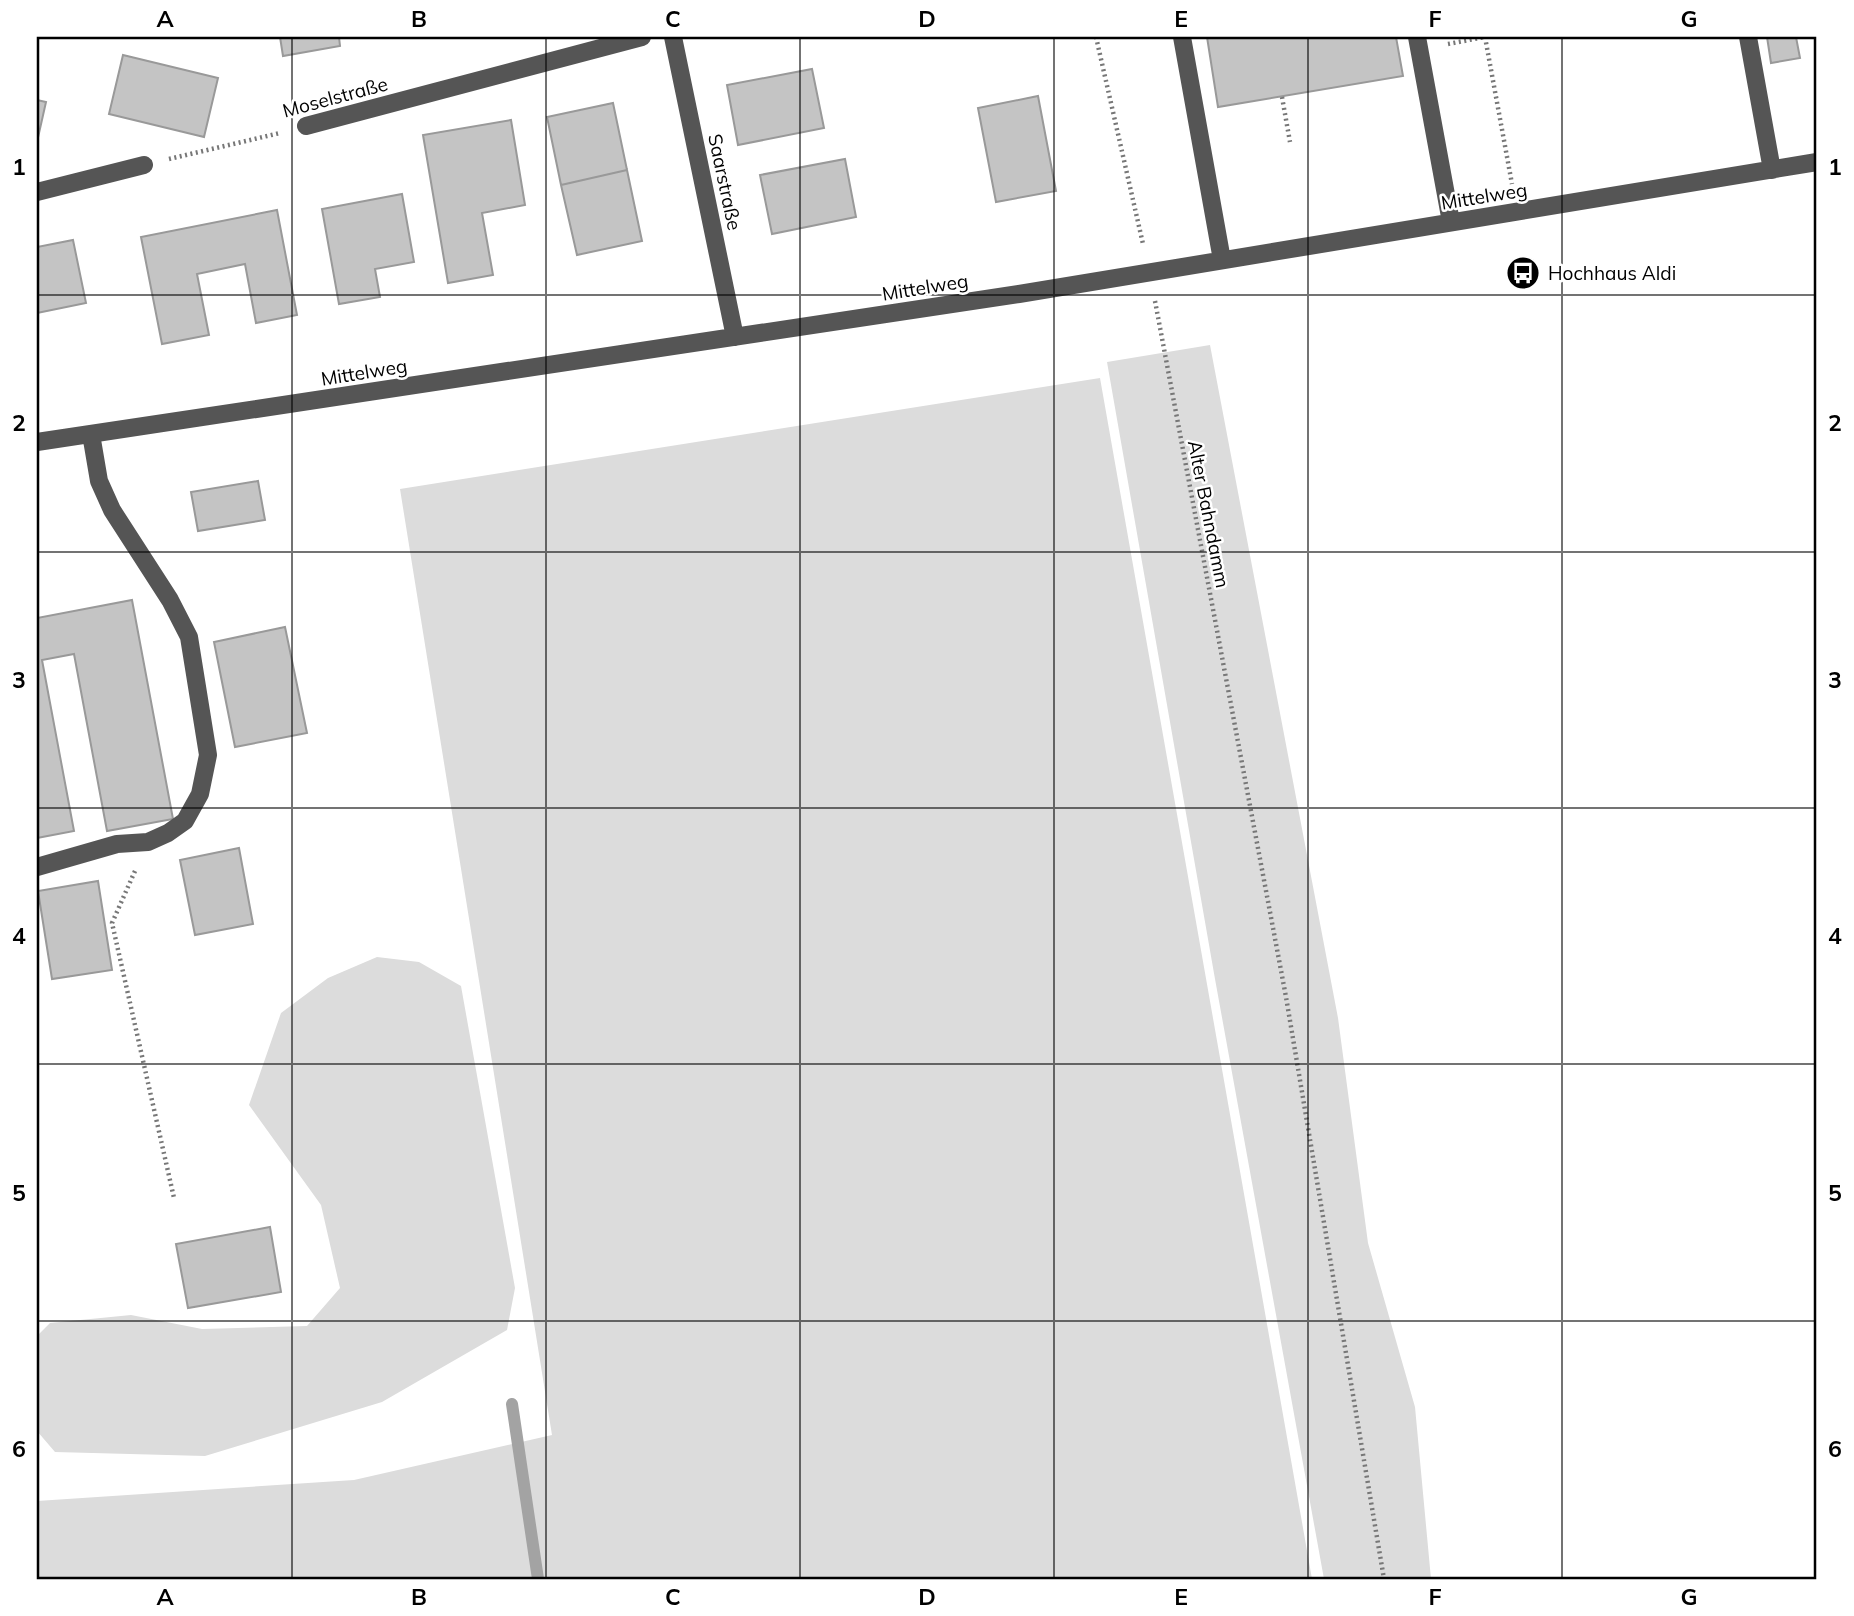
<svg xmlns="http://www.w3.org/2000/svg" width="1854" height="1616" viewBox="0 0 1854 1616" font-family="Mulish,sans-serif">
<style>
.green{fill:#dcdcdc}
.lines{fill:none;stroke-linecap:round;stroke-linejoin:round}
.stream{stroke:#a3a3a3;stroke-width:12}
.building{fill:#c4c4c4;stroke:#999;stroke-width:2}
.path{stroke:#777;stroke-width:4.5;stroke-dasharray:2 3.5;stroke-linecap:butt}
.minor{stroke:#555;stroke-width:18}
.grid{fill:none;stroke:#000;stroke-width:2;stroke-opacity:0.55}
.labels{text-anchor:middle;stroke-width:5;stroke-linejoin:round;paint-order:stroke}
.street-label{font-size:19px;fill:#000;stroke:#fff}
.poi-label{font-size:19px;fill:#000;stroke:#fff;text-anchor:start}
.neatline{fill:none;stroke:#000;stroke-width:2.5}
.grid-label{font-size:23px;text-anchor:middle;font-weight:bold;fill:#000}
</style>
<rect width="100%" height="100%" fill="#fff"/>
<!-- green -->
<path class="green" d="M1210 345 1338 1018 1368 1243 1415 1407 1431 1579H1324L1215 979 1107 362Z
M1100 378 1312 1579H37V1501L354 1480 552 1435 400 489Z
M377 957 419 962 461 986 515 1288 507 1330 382 1402 205 1456 55 1452 37 1431V1336L50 1323 131 1315 202 1329 307 1326 340 1288 321 1205 249 1105 281 1013 328 978Z"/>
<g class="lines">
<!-- stream -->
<path class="stream" d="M512 1404 538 1579"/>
</g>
<!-- building -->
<path class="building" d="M280 37H343H339L340 46 283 56Z
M1207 37H1396L1403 76 1218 107Z
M1767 37H1796L1800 58 1771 63Z
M123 55 218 78 204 137 109 114Z
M812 69 824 128 738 145 727 85Z
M1038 96 1056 191 996 202 978 108Z
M37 100 46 102 37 142Z
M613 103 627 170 561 185 547 117Z
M511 120 525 205 482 213 493 275 448 283 423 135Z
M845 159 856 217 772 234 760 175Z
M627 170 642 241 577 255 561 185Z
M402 194 414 262 375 269 380 297 339 304 322 209Z
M277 210 297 315 256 323 245 264 197 274 209 335 162 344 141 237Z
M73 240 86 303 37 313V247Z
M258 481 265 520 198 531 191 492Z
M132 600 173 819 107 831 74 654 42 660 74 831 37 838V618Z
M285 627 307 733 235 747 214 642Z
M239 848 253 924 195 935 180 860Z
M98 881 112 970 52 979 38 891Z
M270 1227 281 1292 188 1308 176 1244Z"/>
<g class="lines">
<!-- path -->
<path class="path" d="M1096 37 1143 244
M1485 37 1512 184
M1448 44 1485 37
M1282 97 1290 142
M169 159 280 133
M1155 301 1286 997 1384 1579
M135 871 112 923 174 1198"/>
<!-- minor -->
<path class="minor" d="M673 37 735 337
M1182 37 1222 260
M1417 37 1451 222
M1748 37 1772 170
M306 126 642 37
M37 192 144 165
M37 442 1019 294 1817 162
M37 867 117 844 148 842 168 833 185 821 200 794 208 755 189 637 170 600 112 510 99 481 91 434"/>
</g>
<!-- grid -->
<path class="grid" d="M292 37V1579M546 37V1579M800 37V1579M1054 37V1579M1308 37V1579M1562 37V1579M37 295H1817M37 552H1817M37 808H1817M37 1064H1817M37 1321H1817"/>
<!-- icons -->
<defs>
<symbol id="bus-disc" viewBox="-11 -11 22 22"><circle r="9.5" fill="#000" stroke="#fff"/><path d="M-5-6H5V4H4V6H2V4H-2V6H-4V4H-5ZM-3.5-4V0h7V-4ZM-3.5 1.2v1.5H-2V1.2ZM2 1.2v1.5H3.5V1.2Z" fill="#fff"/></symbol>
</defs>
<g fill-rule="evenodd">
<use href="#bus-disc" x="1504" y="254" width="38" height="38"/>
</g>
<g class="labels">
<!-- street labels -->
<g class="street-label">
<text transform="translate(335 97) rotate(-15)" y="7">Moselstraße</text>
<text transform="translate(725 182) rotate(78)" y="7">Saarstraße</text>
<text transform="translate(1484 196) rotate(-9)" y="7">Mittelweg</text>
<text transform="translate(925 287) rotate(-9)" y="7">Mittelweg</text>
<text transform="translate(364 372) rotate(-9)" y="7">Mittelweg</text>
<text transform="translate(1209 514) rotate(79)" y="7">Alter Bahndamm</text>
</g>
<!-- poi labels -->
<g class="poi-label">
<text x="1548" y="280">Hochhaus Aldi</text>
</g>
</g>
<!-- border -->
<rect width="1854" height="1616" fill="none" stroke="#ffffff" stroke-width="77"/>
<rect x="38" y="38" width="1777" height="1540" class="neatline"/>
<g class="grid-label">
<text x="165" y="27">A</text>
<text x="419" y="27">B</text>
<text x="673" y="27">C</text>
<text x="927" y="27">D</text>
<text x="1181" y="27">E</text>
<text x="1435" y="27">F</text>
<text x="1689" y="27">G</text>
<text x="19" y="175">1</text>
<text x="1835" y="175">1</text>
<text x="19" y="431">2</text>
<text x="1835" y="431">2</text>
<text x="19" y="688">3</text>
<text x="1835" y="688">3</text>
<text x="19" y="944">4</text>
<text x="1835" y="944">4</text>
<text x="19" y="1201">5</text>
<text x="1835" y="1201">5</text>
<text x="19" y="1457">6</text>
<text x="1835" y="1457">6</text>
<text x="165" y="1605">A</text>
<text x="419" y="1605">B</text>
<text x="673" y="1605">C</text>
<text x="927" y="1605">D</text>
<text x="1181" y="1605">E</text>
<text x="1435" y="1605">F</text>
<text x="1689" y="1605">G</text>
</g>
</svg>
